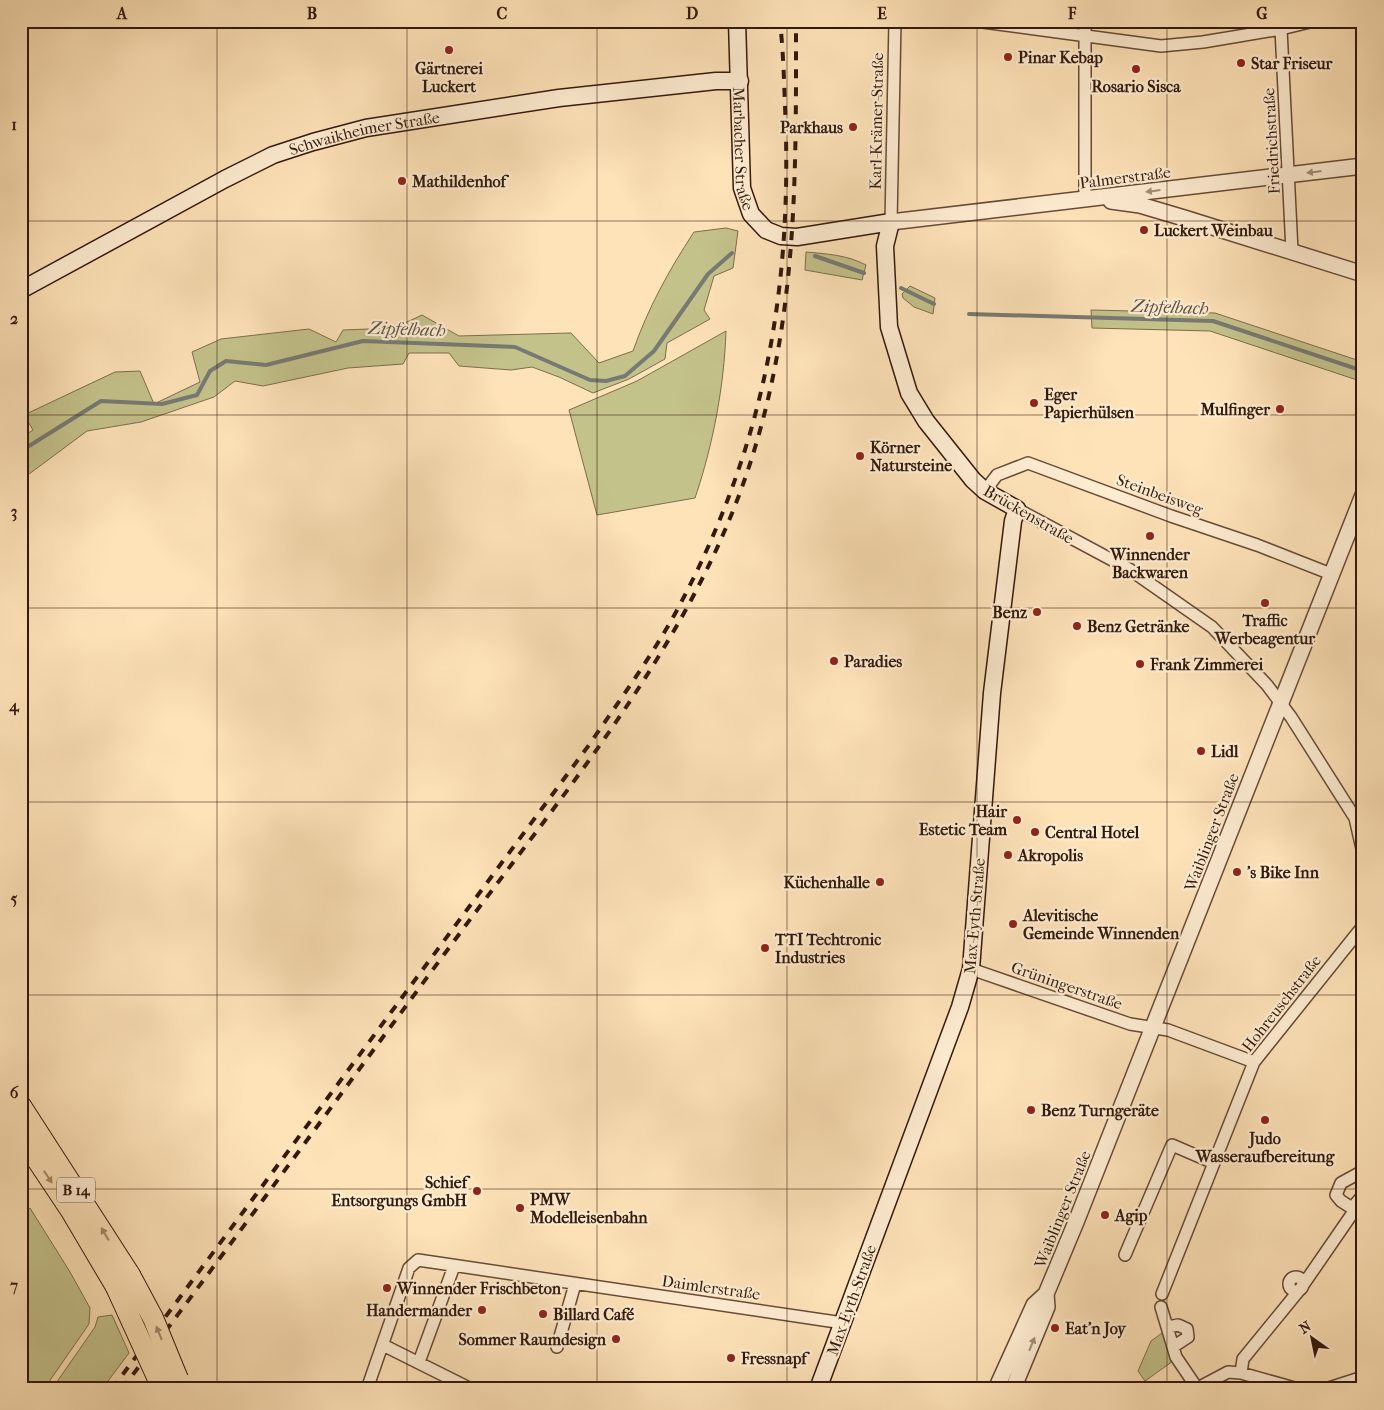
<svg xmlns="http://www.w3.org/2000/svg" width="1384" height="1410" viewBox="0 0 1384 1410" font-family="'IM FELL French Canon',serif">
<style>
.green{fill:#c4c28b;stroke:#7c6e4b}
.lines{fill:none;stroke-linecap:round;stroke-linejoin:round}
.stream{stroke:#777a74;stroke-width:4}
.minor-casing{stroke:#664b36;stroke-width:14}
.tertiary-casing{stroke:#664b36;stroke-width:18}
.secondary-casing{stroke:#33190b;stroke-width:19}
.trunk-casing{stroke:#33190b;stroke-width:22}
.minor{stroke:#feecd1;stroke-width:11}
.tertiary{stroke:#feecd1;stroke-width:15}
.secondary{stroke:#feecd1;stroke-width:16}
.trunk{stroke:#fee2b8;stroke-width:20}
.rail{stroke:#33190b;stroke-width:4;stroke-dasharray:9 9;stroke-linecap:butt}
.trunk-bridge-casing{stroke:#33190b;stroke-width:22;stroke-linecap:butt}
.trunk-bridge{stroke:#fee2b8;stroke-width:20}
.oneway{fill:#a38d78}
.oneway2{fill:#a3886a}
.grid{fill:none;stroke:#33190b;stroke-width:1;stroke-opacity:0.55}
.poi-dot{fill:#8f2418;stroke:#feecd1;stroke-width:2}
.labels{text-anchor:middle;stroke-width:4.5;stroke-linejoin:round;paint-order:stroke}
.shield{fill:#feecd1;stroke:#705846;stroke-width:1}
.shield-label{font-size:15px;font-weight:bold;fill:#33190b}
.poi-label{font-size:16px;font-weight:bold;fill:#33190b;stroke:#feecd1;text-anchor:start}
.street-label{font-size:16px;fill:#33190b;stroke:#feecd1}
.water-label{font-size:18px;font-style:italic;fill:#5b5248;stroke:#feecd1}
.neatline{fill:none;stroke:#33190b;stroke-width:2}
.grid-label{font-size:16px;text-anchor:middle;font-weight:bold;fill:#33190b}
</style>
<rect width="100%" height="100%" fill="#fee2b8"/>
<filter id="stains"><feTurbulence type="fractalNoise" baseFrequency=".004" numOctaves="4"/><feColorMatrix values="0 0 0 0 .2 0 0 0 0 .09 0 0 0 0 .02 0 0 0 .5 -.17"/></filter>
<radialGradient id="worn" r=".72"><stop offset=".6" stop-color="#630" stop-opacity="0"/><stop offset="1" stop-color="#630" stop-opacity=".3"/></radialGradient>
<!-- green -->
<path class="green" d="M726 228 738 231 733 268 714 276 704 310 710 319 667 343 665 359 629 379 593 393 559 377 532 367 511 370 459 366 449 353H409L403 364 348 368 263 386 235 381 214 397 141 422 87 431 21 480V438L33 430 24 415 115 372 140 371 154 404 200 382 192 352 221 339 309 329 336 342 343 330 394 328 422 315 459 336 571 333 599 363 633 351C648 308 669 270 694 232Z
M806 252C828 254 847 255 866 265L862 280 805 270Z
M910 286 935 298 933 314 914 307 903 298 902 294Z
M1091 310 1215 313 1363 362V382L1210 331 1092 328Z
M726 331C724 387 713 445 695 498L597 515 569 410 637 381Z
M30 1208 70 1272 90 1308 89 1324 44 1389H21V1216Z
M112 1315 129 1353 102 1389H52L95 1327 98 1317Z
M1165 1331 1173 1361 1145 1381 1138 1371 1151 1341Z"/>
<g class="lines">
<!-- stream -->
<path class="stream" d="M815 256 864 273
M901 288 934 304
M969 314 1213 321 1363 371
M21 451 101 401 162 404 197 395 210 371 226 361 266 365 363 341 515 347 590 380 606 381 625 376 654 351 708 274 732 253"/>
<defs>
<path id="minor" d="M975 21 1161 46 1203 42 1281 29 1314 21
M1281 29 1292 251
M1085 199V21
M891 222 895 21
M985 491 997 475 1028 463 1171 516 1257 545 1331 574
M1017 509 1129 569 1212 627 1267 685 1291 717 1355 818 1363 853
M971 969 1130 1024 1168 1030 1254 1062
M1363 1171 1341 1183 1336 1195 1341 1201 1352 1208 1363 1195
M1125 1255 1172 1145 1214 1163
M1289 1284a7 7 0 1 1 14 0a7 7 0 1 1-14 0Z
M1162 1294 1254 1062 1363 926
M1161 1307 1176 1357 1197 1388
M1168 1327 1178 1325 1187 1329 1188 1337 1173 1347
M383 1345 471 1389
M557 1347 575 1284
M419 1362 454 1266
M1241 1373 1243 1359 1301 1288 1352 1214
M367 1389 409 1268 418 1260 843 1323
M1196 1389 1228 1372 1241 1373 1298 1389
M1326 1389 1363 1377"/>
<path id="tertiary" d="M1111 201 1140 205 1184 218 1363 274
M891 222 1363 166
M996 1389 1034 1305 1046 1294 1076 1222 1363 495
M1013 1389 1047 1307 1046 1294"/>
<g id="secondary">
<path id="s1" d="M737 21 742 188 751 214 766 230 781 236 797 237 891 222 885 246 889 327 909 393 926 421 973 480 985 491 1017 509 1013 521 992 693 971 969 960 1007 818 1389"/>
<path id="s2" d="M21 290 225 179 273 155 313 142 366 128 559 98 716 81H740"/>
</g>
<path id="trunk" d="M21 1106 130 1275
M21 1136 71 1211 116 1287"/>
</defs>
<!-- minor casing -->
<use href="#minor" class="minor-casing"/>
<!-- tertiary casing -->
<use href="#tertiary" class="tertiary-casing"/>
<!-- secondary casing -->
<use href="#secondary" class="secondary-casing"/>
<!-- trunk casing -->
<use href="#trunk" class="trunk-casing"/>
<!-- minor -->
<use href="#minor" class="minor"/>
<!-- tertiary -->
<use href="#tertiary" class="tertiary"/>
<!-- secondary -->
<use href="#secondary" class="secondary"/>
<!-- trunk -->
<use href="#trunk" class="trunk"/>
<!-- rail -->
<path class="rail" d="M112 1389 589 745C619 701 650 659 676 612 764 449 793 290 785 106 784 78 783 49 780 21
M122 1389C236 1238 347 1085 460 933 572 782 699 633 754 451 798 307 796 169 796 21"/>
<defs>
<path id="trunk-bridge" d="M130 1275 153 1318 178 1379
M116 1287 162 1388"/>
</defs>
<!-- trunk-bridge casing -->
<use href="#trunk-bridge" class="trunk-bridge-casing"/>
<!-- trunk-bridge -->
<use href="#trunk-bridge" class="trunk-bridge"/>
</g>
<!-- one-way arrows -->
<defs><path id="oneway-solid" d="M-6-.8H1V-3.2L6.5 0L1 3.2V.8H-6Z" transform="scale(1.25)"/></defs>
<g class="oneway">
<use href="#oneway-solid" transform="translate(1314 172) rotate(173)"/>
<use href="#oneway-solid" transform="translate(1153 191) rotate(173)"/>
<use href="#oneway-solid" transform="translate(1032 1344) rotate(-68)"/>
</g>
<g class="oneway2">
<use href="#oneway-solid" transform="translate(48 1177) rotate(56)"/>
<use href="#oneway-solid" transform="translate(105 1234) rotate(-121)"/>
<use href="#oneway-solid" transform="translate(159 1333) rotate(-112)"/>
</g>
<!-- grid -->
<path class="grid" d="M217 21V1389M407 21V1389M597 21V1389M787 21V1389M977 21V1389M1167 21V1389M21 221H1363M21 415H1363M21 608H1363M21 802H1363M21 995H1363M21 1189H1363"/>
<!-- markers -->
<g class="poi-dot">
<circle cx="449" cy="50" r="5"/>
<circle cx="1008" cy="57" r="5"/>
<circle cx="1241" cy="63" r="5"/>
<circle cx="1136" cy="69" r="5"/>
<circle cx="853" cy="127" r="5"/>
<circle cx="402" cy="181" r="5"/>
<circle cx="1144" cy="230" r="5"/>
<circle cx="1034" cy="403" r="5"/>
<circle cx="1280" cy="409" r="5"/>
<circle cx="860" cy="456" r="5"/>
<circle cx="1150" cy="536" r="5"/>
<circle cx="1265" cy="603" r="5"/>
<circle cx="1037" cy="612" r="5"/>
<circle cx="1077" cy="626" r="5"/>
<circle cx="834" cy="661" r="5"/>
<circle cx="1140" cy="664" r="5"/>
<circle cx="1201" cy="751" r="5"/>
<circle cx="1017" cy="820" r="5"/>
<circle cx="1035" cy="832" r="5"/>
<circle cx="1008" cy="855" r="5"/>
<circle cx="1237" cy="872" r="5"/>
<circle cx="880" cy="882" r="5"/>
<circle cx="1013" cy="924" r="5"/>
<circle cx="765" cy="948" r="5"/>
<circle cx="1031" cy="1110" r="5"/>
<circle cx="1265" cy="1120" r="5"/>
<circle cx="477" cy="1191" r="5"/>
<circle cx="520" cy="1208" r="5"/>
<circle cx="1105" cy="1215" r="5"/>
<circle cx="387" cy="1288" r="5"/>
<circle cx="482" cy="1310" r="5"/>
<circle cx="543" cy="1314" r="5"/>
<circle cx="1055" cy="1328" r="5"/>
<circle cx="616" cy="1339" r="5"/>
<circle cx="731" cy="1358" r="5"/>
</g>
<g class="labels">
<!-- shield labels -->
<rect class="shield" x="57" y="1177.5" width="38" height="25" rx="4"/>
<g class="shield-label">
<text x="76" y="1195">B 14</text>
</g>
<!-- poi labels -->
<g class="poi-label">
<text x="1018" y="63">Pinar Kebap</text>
<text x="1251" y="69">Star Friseur</text>
<text x="449" y="74" text-anchor="middle">Gärtnerei<tspan x="449" dy="18">Luckert</tspan></text>
<text x="1136" y="92" text-anchor="middle">Rosario Sisca</text>
<text x="843" y="133" text-anchor="end">Parkhaus</text>
<text x="412" y="187">Mathildenhof</text>
<text x="1154" y="236">Luckert Weinbau</text>
<text x="1044" y="400">Eger<tspan x="1044" dy="18">Papierhülsen</tspan></text>
<text x="1270" y="415" text-anchor="end">Mulfinger</text>
<text x="870" y="453">Körner<tspan x="870" dy="18">Natursteine</tspan></text>
<text x="1150" y="560" text-anchor="middle">Winnender<tspan x="1150" dy="18">Backwaren</tspan></text>
<text x="1027" y="618" text-anchor="end">Benz</text>
<text x="1265" y="626" text-anchor="middle">Traffic<tspan x="1265" dy="18">Werbeagentur</tspan></text>
<text x="1087" y="632">Benz Getränke</text>
<text x="844" y="667">Paradies</text>
<text x="1150" y="670">Frank Zimmerei</text>
<text x="1211" y="757">Lidl</text>
<text x="1007" y="817" text-anchor="end">Hair<tspan x="1007" dy="18">Estetic Team</tspan></text>
<text x="1045" y="838">Central Hotel</text>
<text x="1018" y="861">Akropolis</text>
<text x="1247" y="878">'s Bike Inn</text>
<text x="870" y="888" text-anchor="end">Küchenhalle</text>
<text x="1023" y="921">Alevitische<tspan x="1023" dy="18">Gemeinde Winnenden</tspan></text>
<text x="775" y="945">TTI Techtronic<tspan x="775" dy="18">Industries</tspan></text>
<text x="1041" y="1116">Benz Turngeräte</text>
<text x="1265" y="1144" text-anchor="middle">Judo<tspan x="1265" dy="18">Wasseraufbereitung</tspan></text>
<text x="467" y="1188" text-anchor="end">Schief<tspan x="467" dy="18">Entsorgungs GmbH</tspan></text>
<text x="530" y="1205">PMW<tspan x="530" dy="18">Modelleisenbahn</tspan></text>
<text x="1115" y="1221">Agip</text>
<text x="397" y="1294">Winnender Frischbeton</text>
<text x="472" y="1316" text-anchor="end">Handermander</text>
<text x="553" y="1320">Billard Café</text>
<text x="1065" y="1334">Eat'n Joy</text>
<text x="606" y="1345" text-anchor="end">Sommer Raumdesign</text>
<text x="741" y="1364">Fressnapf</text>
</g>
<!-- street labels -->
<g class="street-label">
<text transform="translate(876 121) rotate(-89)" y="6">Karl-Krämer-Straße</text>
<text dy="6" stroke="none"><textPath href="#s2" startOffset="380">Schwaikheimer Straße</textPath></text>
<text transform="translate(1271 141) rotate(-93)" y="6">Friedrichstraße</text>
<text dy="6" stroke="none"><textPath href="#s1" startOffset="128">Marbacher Straße</textPath></text>
<text transform="translate(1125 177) rotate(-7)" y="6">Palmerstraße</text>
<text transform="translate(1160 494) rotate(20)" y="6">Steinbeisweg</text>
<text transform="translate(1029 514) rotate(30)" y="6">Brückenstraße</text>
<text transform="translate(1211 832) rotate(-69)" y="6">Waiblinger Straße</text>
<text transform="translate(974 916) rotate(-85)" y="6">Max-Eyth-Straße</text>
<text transform="translate(1067 985) rotate(19)" y="6">Grüningerstraße</text>
<text transform="translate(1281 1003) rotate(-52)" y="6">Hohreuschstraße</text>
<text transform="translate(1062 1209) rotate(-68)" y="6">Waiblinger Straße</text>
<text transform="translate(711 1287) rotate(8)" y="6">Daimlerstraße</text>
<text transform="translate(851 1300) rotate(-70)" y="6">Max-Eyth-Straße</text>
</g>
<!-- water labels -->
<g class="water-label">
<text transform="translate(1170 307) rotate(2)" y="6">Zipfelbach</text>
<text transform="translate(407 329) rotate(2)" y="6">Zipfelbach</text>
</g>
</g>
<!-- margin -->
<rect width="1384" height="1410" fill="none" stroke="#fee2b8" stroke-width="55"/>
<!-- north arrow -->
<g transform="translate(1312 1338) rotate(327)" stroke="#feecd1" stroke-width="4" paint-order="stroke">
<path d="M0-4L9 19L0 12L-9 19Z" fill="#33190b"/>
<text y="-8" font-size="14" font-weight="bold" text-anchor="middle" fill="#33190b">N</text>
</g>
<rect x="28" y="28" width="1328" height="1354" class="neatline"/>
<g class="grid-label">
<text x="122" y="19">A</text>
<text x="312" y="19">B</text>
<text x="502" y="19">C</text>
<text x="692" y="19">D</text>
<text x="882" y="19">E</text>
<text x="1072" y="19">F</text>
<text x="1262" y="19">G</text>
<text x="14" y="130">1</text>
<text x="14" y="324">2</text>
<text x="14" y="517">3</text>
<text x="14" y="711">4</text>
<text x="14" y="904">5</text>
<text x="14" y="1098">6</text>
<text x="14" y="1291">7</text>
</g>
<rect width="100%" height="100%" filter="url(#stains)"/>
<rect width="100%" height="100%" fill="url(#worn)"/>
</svg>
